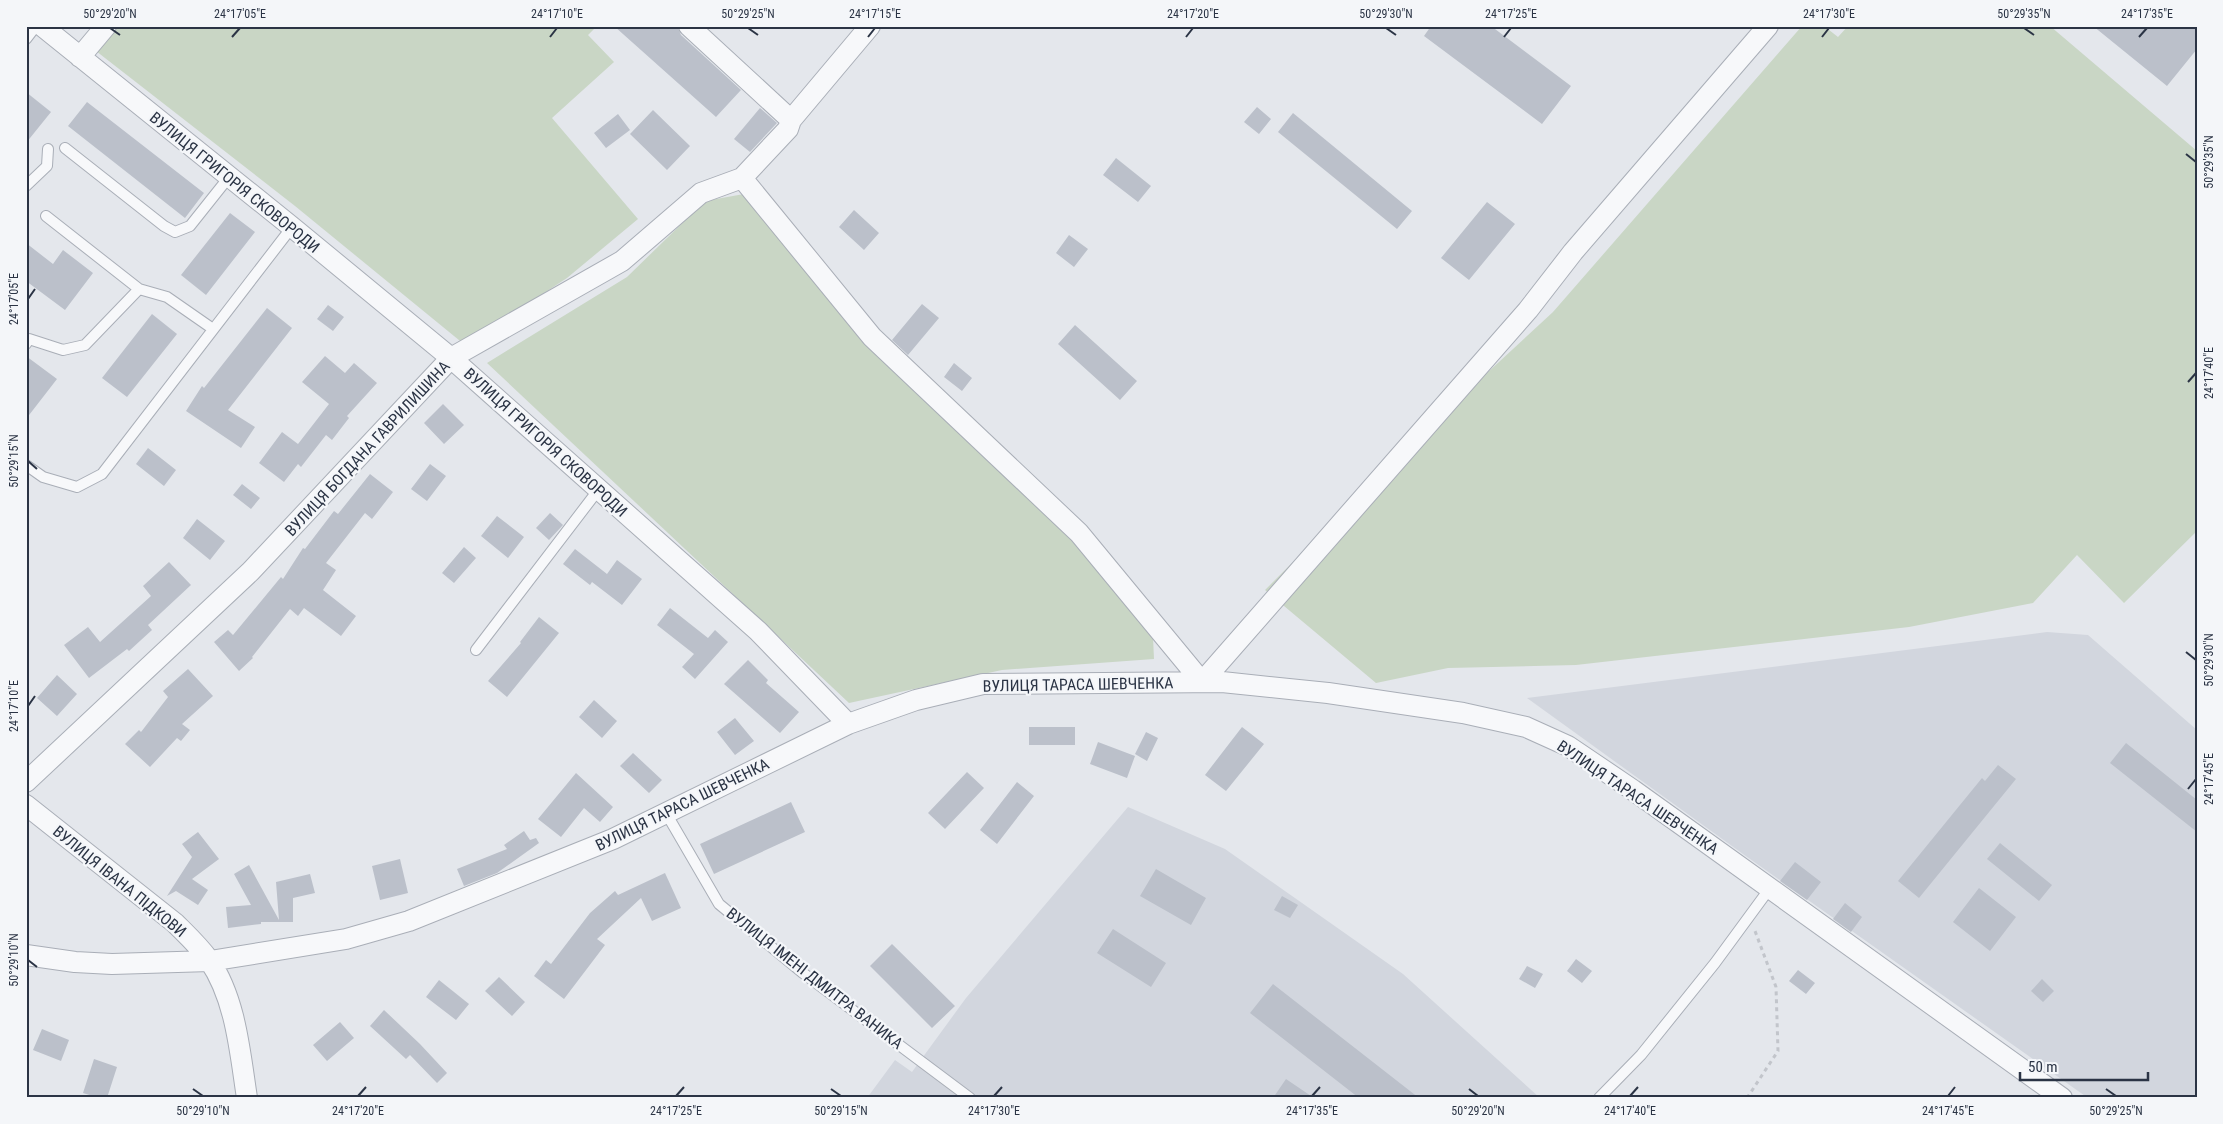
<svg xmlns="http://www.w3.org/2000/svg" width="2223" height="1124" viewBox="0 0 2223 1124" font-family="'Roboto Condensed',sans-serif">
<style>
.built{fill:#d2d6de}
.green{fill:#c9d6c5}
.building{fill:#bbc0ca}
.lines{fill:none;stroke-linecap:round;stroke-linejoin:round}
.service-casing{stroke:#a9aeb7;stroke-width:12}
.minor-casing{stroke:#a9aeb7;stroke-width:22}
.path{stroke:#c2c5cb;stroke-width:3;stroke-dasharray:4 4;stroke-linecap:butt}
.service{stroke:#f7f8fa;stroke-width:10}
.minor{stroke:#f7f8fa;stroke-width:20}
.ticks{fill:none;stroke:#2b3445;stroke-width:2}
.labels{text-anchor:middle;stroke-width:4.5;stroke-linejoin:round;paint-order:stroke}
.street-label{font-size:16px;fill:#2b3445;stroke:#f4f6f9}
.neatline{fill:none;stroke:#2b3445;stroke-width:2}
.ticks-label{font-size:12px;text-anchor:middle;fill:#2b3445}
</style>
<rect width="100%" height="100%" fill="#e4e7ec"/>
<!-- built -->
<path class="built" d="M2047 632 2088 635 2197 730V1098H2088L1743 854 1527 698Z
M1128 807 1225 849 1403 974 1540 1098H867L895 1060 912 1072 966 998Z"/>
<!-- green -->
<path class="green" d="M114 26H597L588 35 614 62 552 118 638 219 567 278 465 345 295 206 96 51Z
M1802 26H1824L1838 37 1848 26H2050L2197 151V531L2124 603 2077 555 2033 603 1909 627 1576 665 1448 668 1376 683 1265 590 1421 434 1553 312Z
M744 194 805 261 1028 475 1153 637 1154 659 1002 670 849 703 487 363 627 277 705 201Z"/>
<!-- building -->
<path class="building" d="M614 26H677L681 35 741 90 716 117Z
M1431 26H1491L1571 86 1542 124 1424 36Z
M2093 26H2197V49L2167 86Z
M26 92 51 112 26 143Z
M87 102 204 193 185 218 68 126Z
M1257 107 1271 119 1259 134 1244 122Z
M760 108 777 123 750 152 734 139Z
M653 110 690 146 667 170 630 134Z
M1293 113 1412 211 1397 229 1278 132Z
M618 114 630 130 606 148 594 133Z
M1116 158 1151 186 1138 202 1103 175Z
M1487 202 1515 224 1469 280 1441 258Z
M854 210 879 233 864 250 839 227Z
M230 213 255 232 206 295 181 275Z
M1069 235 1088 249 1074 267 1056 253Z
M26 243 53 264 63 250 93 273 65 310 26 281Z
M922 304 939 318 908 355 892 340Z
M328 305 344 317 333 331 317 319Z
M267 308 292 328 228 410 255 427 241 448 186 411 202 386 204 388Z
M152 314 177 334 127 397 102 378Z
M1075 325 1137 381 1120 400 1058 344Z
M26 356 57 379 26 419Z
M325 356 345 373 354 363 377 383 347 416 349 418 332 440 326 435 301 467 298 464 284 482 259 463 282 432 298 444 329 404 302 382Z
M954 363 972 378 962 391 944 377Z
M443 404 464 425 444 444 424 423Z
M148 448 176 470 164 486 136 464Z
M430 464 446 476 427 501 411 489Z
M370 474 393 492 372 519 365 513 326 563 336 570 323 590 356 616 341 636 304 608 298 616 290 609 252 657 253 658 239 671 214 642 228 630 233 635 281 577 283 579 303 548 305 549 334 511 338 514Z
M242 484 260 498 251 509 233 495Z
M550 513 563 525 549 540 536 528Z
M497 516 524 537 508 558 481 536Z
M197 519 225 541 210 560 183 538Z
M464 547 476 558 454 583 442 573Z
M575 549 607 574 617 560 642 579 622 605 592 582 590 585 563 564Z
M169 562 191 585 148 625 152 630 129 651 127 649 89 678 64 645 88 627 100 642 151 596 143 586Z
M670 608 708 638 715 630 728 642 695 679 682 667 694 654 657 625Z
M539 617 559 633 507 697 488 681 521 643 520 642Z
M748 660 768 680 766 683 799 712 780 733 724 684Z
M188 669 213 696 182 724 190 730 181 741 177 738 150 767 125 744 139 730 141 732 168 697 163 691Z
M57 675 77 694 57 716 37 698Z
M594 700 617 721 602 738 579 717Z
M735 718 754 741 735 755 717 732Z
M1029 727H1075V745H1029Z
M1242 727 1264 744 1226 791 1205 775Z
M1146 732 1158 738 1147 761 1135 754Z
M1098 742 1135 756 1127 778 1090 764Z
M2126 743 2197 800V832L2110 763Z
M633 753 662 780 649 793 620 766Z
M1998 765 2016 779 1919 898 1898 881 1982 778 1985 781Z
M967 772 984 788 945 829 928 813Z
M576 773 613 807 600 822 584 808 561 837 538 819Z
M1017 782 1034 796 997 844 980 830Z
M791 802 805 832 714 874 700 844Z
M524 831 530 840 536 838 539 843 497 873 464 886 457 869 507 849 504 845Z
M198 832 219 859 192 879 208 890 198 905 176 891 167 896 192 857 182 844Z
M2000 843 2052 885 2039 901 1987 859Z
M400 859 408 893 380 900 372 866Z
M1795 862 1821 882 1807 900 1780 881Z
M249 865 279 920 276 882 310 874 315 893 293 898V922H261V924L228 928 226 907 251 905 234 874Z
M1156 869 1206 898 1191 925 1140 896Z
M665 873 681 908 652 921 641 898 597 939 605 945 564 999 534 976 546 960 551 964 590 913 615 891 618 895Z
M1979 888 2016 917 1990 951 1953 922Z
M1282 896 1298 905 1290 918 1274 910Z
M1845 903 1862 917 1851 932 1833 919Z
M1113 929 1166 963 1151 987 1097 953Z
M892 944 955 1006 932 1028 870 966Z
M1576 959 1592 971 1582 983 1567 971Z
M1527 966 1543 974 1535 988 1519 979Z
M1798 970 1815 983 1806 994 1789 981Z
M499 977 525 1002 512 1016 485 991Z
M2042 979 2054 991 2043 1002 2031 991Z
M439 980 469 1004 456 1020 426 997Z
M1273 984 1419 1098H1359L1250 1013Z
M384 1010 420 1044 447 1073 437 1083 410 1055 406 1059 370 1026Z
M340 1022 354 1038 327 1061 313 1045Z
M42 1029 69 1040 61 1061 33 1050Z
M94 1059 117 1067 107 1098H99L83 1093Z
M1286 1079 1314 1098H1273Z"/>
<g class="lines">
<defs>
<path id="service" d="M26 39 36 26
M65 148 164 226 175 232 190 226 229 177
M26 186 47 166 48 149
M46 216 139 289 167 297 213 329
M26 344 29 339 63 350 85 345 139 289
M26 465 43 477 77 487 102 474 292 227
M476 650 599 489
M666 813 719 904 803 973 970 1098
M1599 1098 1641 1055 1715 963 1770 888"/>
<path id="minor" d="M42 26 292 227 451 358 758 631 848 724
M689 26 791 120
M80 57 106 26
M742 178 788 129 791 120 870 26
M26 782 251 571 451 358 622 261 701 193 742 178 872 337 1079 533 1202 682 1528 310 1573 252 1768 26
M26 805 175 923C187 935 199 946 209 960 236 999 240 1053 247 1098
M26 955 75 962 112 964 210 961 346 939 409 921 613 839 848 724 916 700 983 684 1222 682 1328 693 1463 713 1526 727 1568 746 1633 790 2062 1098"/>
</defs>
<!-- service casing -->
<use href="#service" class="service-casing"/>
<!-- minor casing -->
<use href="#minor" class="minor-casing"/>
<!-- path -->
<path class="path" d="M1747 1098 1778 1051 1776 987 1755 931"/>
<!-- service -->
<use href="#service" class="service"/>
<!-- minor -->
<use href="#minor" class="minor"/>
</g>
<!-- ticks -->
<path class="ticks" d="M110 28 120 35M748 28 758 35M1386 28 1396 35M2024 28 2034 35M232 37 240 28M550 37 557 28M868 37 875 28M1186 37 1193 28M1504 37 1511 28M1822 37 1829 28M2139 37 2147 28M2186 154 2196 162M28 299 35 289M2188 382 2196 373M28 461 37 469M2186 652 2196 660M28 706 35 696M2188 789 2196 779M28 960 37 967M193 1089 203 1096M831 1089 841 1096M1469 1089 1478 1096M2106 1089 2116 1096M358 1096 366 1087M676 1096 684 1087M994 1096 1002 1087M1312 1096 1320 1087M1630 1096 1638 1087M1948 1096 1955 1087"/>
<g class="labels">
<!-- street labels -->
<g class="street-label">
<text transform="translate(235 182) rotate(39)" y="6">ВУЛИЦЯ ГРИГОРІЯ СКОВОРОДИ</text>
<text transform="translate(546 442) rotate(42)" y="6">ВУЛИЦЯ ГРИГОРІЯ СКОВОРОДИ</text>
<text transform="translate(367 448) rotate(-47)" y="6">ВУЛИЦЯ БОГДАНА ГАВРИЛИШИНА</text>
<text transform="translate(1078 684) rotate(-1)" y="6">ВУЛИЦЯ ТАРАСА ШЕВЧЕНКА</text>
<text transform="translate(1638 797) rotate(34)" y="6">ВУЛИЦЯ ТАРАСА ШЕВЧЕНКА</text>
<text transform="translate(682 804) rotate(-26)" y="6">ВУЛИЦЯ ТАРАСА ШЕВЧЕНКА</text>
<text transform="translate(120 881) rotate(39)" y="6">ВУЛИЦЯ ІВАНА ПІДКОВИ</text>
<text transform="translate(815 978) rotate(38)" y="6">ВУЛИЦЯ ІМЕНІ ДМИТРА ВАНИКА</text>
</g>
</g>
<!-- border -->
<rect width="2223" height="1124" fill="none" stroke="#f4f6f9" stroke-width="55"/>
<!-- scale -->
<path d="M2020 1072v8h128v-8" fill="none" stroke="#2b3445" stroke-width="2.5"/>
<text x="2028" y="1072" font-size="15" fill="#2b3445" stroke="#f4f6f9" stroke-width="4" paint-order="stroke">50 m</text>
<rect x="28" y="28" width="2168" height="1068" class="neatline"/>
<g class="ticks-label">
<text x="110" y="18">50°29'20"N</text>
<text x="240" y="18">24°17'05"E</text>
<text x="557" y="18">24°17'10"E</text>
<text x="748" y="18">50°29'25"N</text>
<text x="875" y="18">24°17'15"E</text>
<text x="1193" y="18">24°17'20"E</text>
<text x="1386" y="18">50°29'30"N</text>
<text x="1511" y="18">24°17'25"E</text>
<text x="1829" y="18">24°17'30"E</text>
<text x="2024" y="18">50°29'35"N</text>
<text x="2147" y="18">24°17'35"E</text>
<text transform="translate(2209 162) rotate(-90)" y="4">50°29'35"N</text>
<text transform="translate(14 299) rotate(-90)" y="4">24°17'05"E</text>
<text transform="translate(2209 373) rotate(-90)" y="4">24°17'40"E</text>
<text transform="translate(14 461) rotate(-90)" y="4">50°29'15"N</text>
<text transform="translate(2209 660) rotate(-90)" y="4">50°29'30"N</text>
<text transform="translate(14 706) rotate(-90)" y="4">24°17'10"E</text>
<text transform="translate(2209 779) rotate(-90)" y="4">24°17'45"E</text>
<text transform="translate(14 960) rotate(-90)" y="4">50°29'10"N</text>
<text x="203" y="1115">50°29'10"N</text>
<text x="358" y="1115">24°17'20"E</text>
<text x="676" y="1115">24°17'25"E</text>
<text x="841" y="1115">50°29'15"N</text>
<text x="994" y="1115">24°17'30"E</text>
<text x="1312" y="1115">24°17'35"E</text>
<text x="1478" y="1115">50°29'20"N</text>
<text x="1630" y="1115">24°17'40"E</text>
<text x="1948" y="1115">24°17'45"E</text>
<text x="2116" y="1115">50°29'25"N</text>
</g>
</svg>
